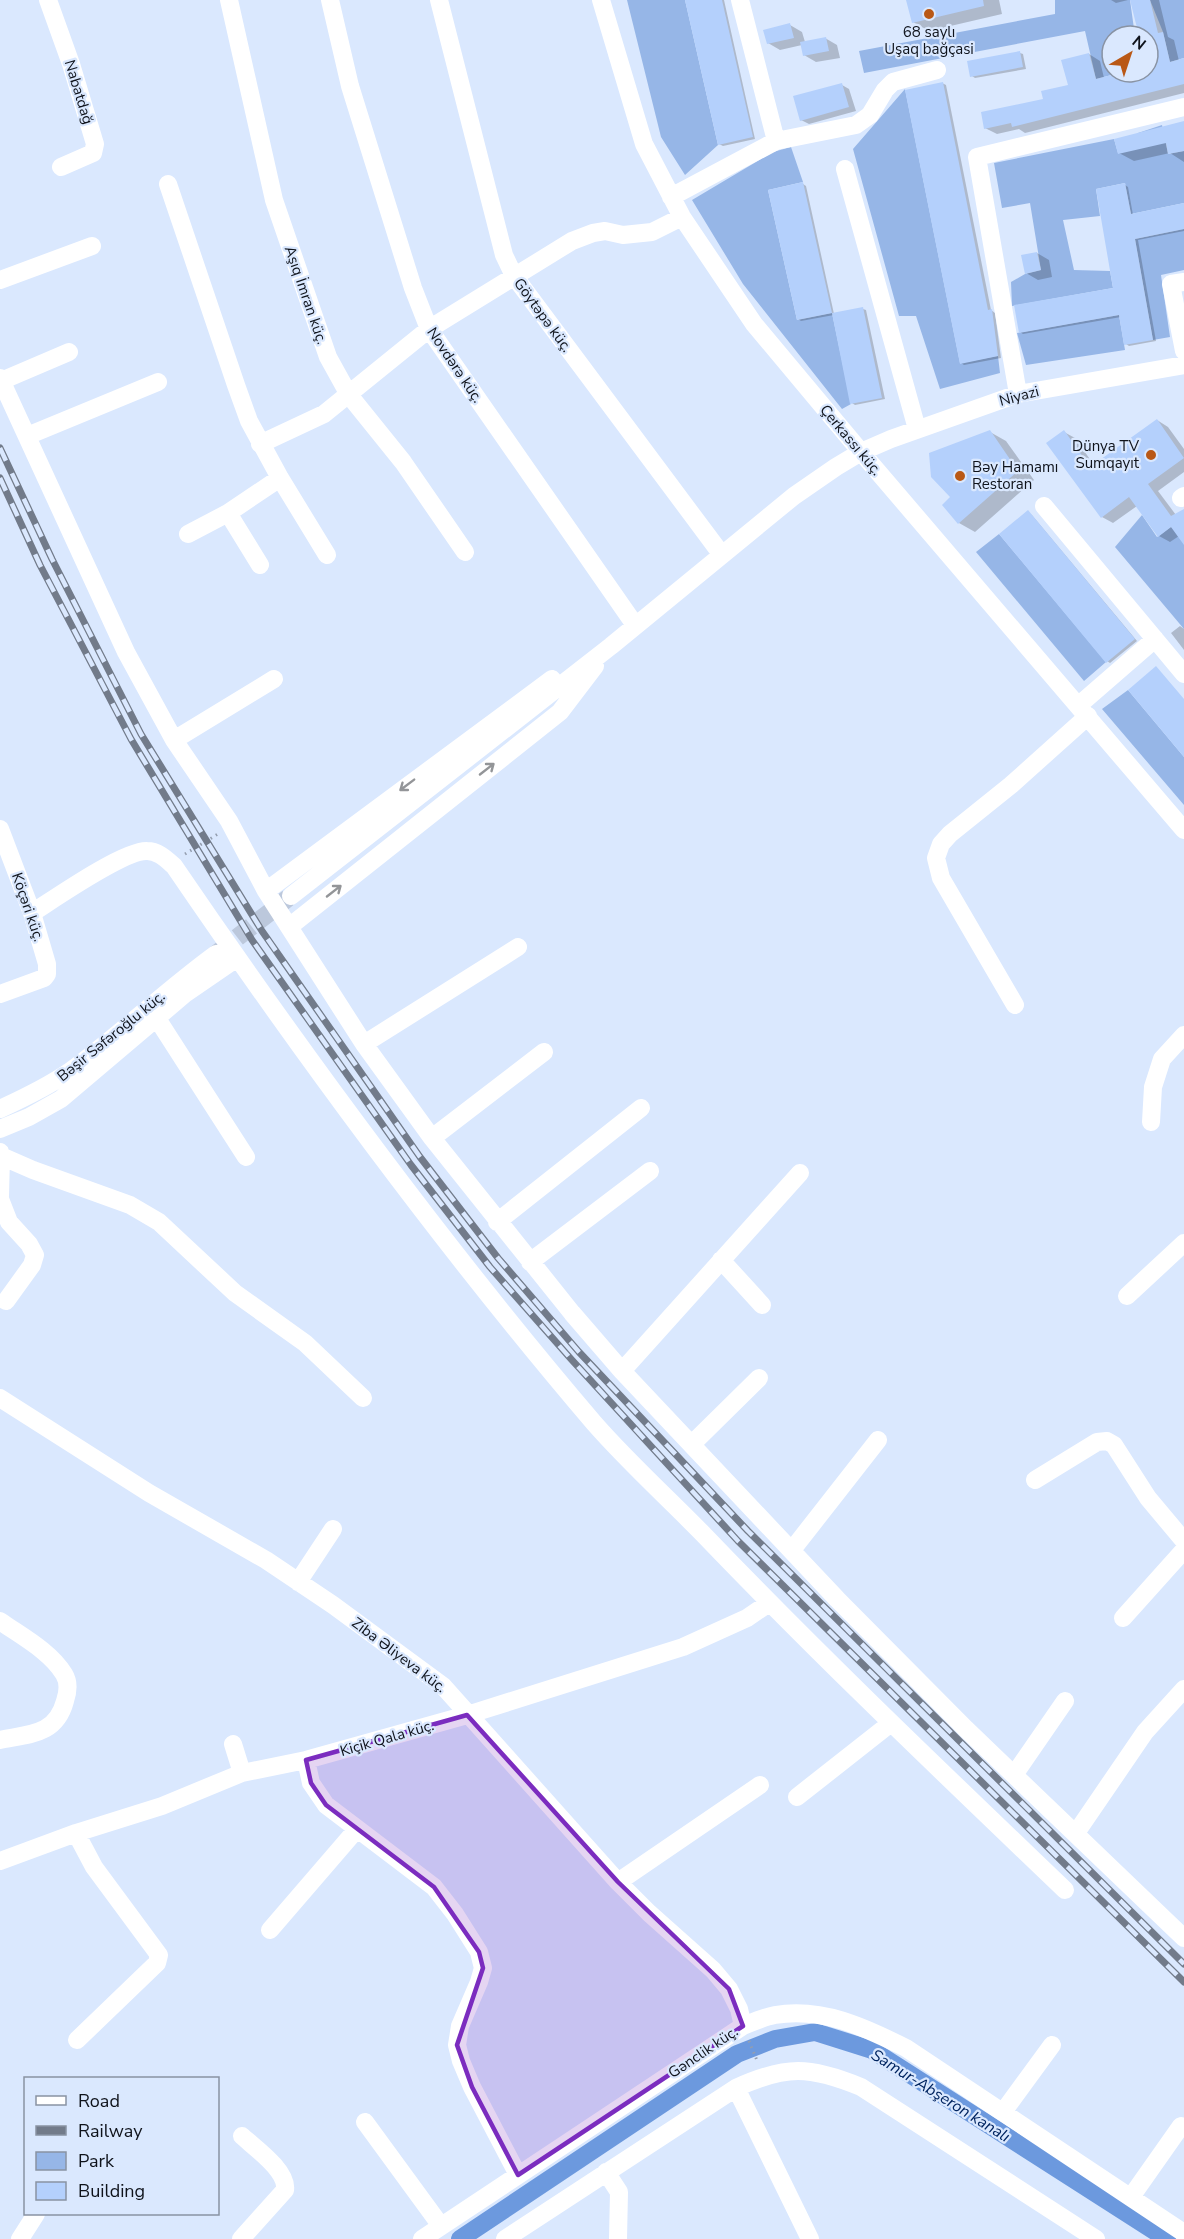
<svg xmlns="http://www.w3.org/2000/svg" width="1184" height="2239" viewBox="0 0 1184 2239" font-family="'Nunito Sans',sans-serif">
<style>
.green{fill:#96b6e7}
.shadow{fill:#0003}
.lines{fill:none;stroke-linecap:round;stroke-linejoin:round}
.canal{stroke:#6c99de;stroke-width:18}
.building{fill:#b4d0fc}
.minor-tunnel{stroke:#bcc8dc;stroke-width:18;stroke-dasharray:18 9;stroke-linecap:butt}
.path{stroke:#949eaf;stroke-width:3;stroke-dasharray:1.5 4.5;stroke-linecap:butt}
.minor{stroke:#fff;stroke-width:18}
.rail-casing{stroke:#727b8a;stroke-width:7}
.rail{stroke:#dae8fe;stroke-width:4.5;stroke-dasharray:14;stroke-linecap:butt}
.oneway{stroke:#939598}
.marked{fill:#7b2cbf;fill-opacity:0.2;stroke:#7b2cbf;stroke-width:4.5;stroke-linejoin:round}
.poi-dot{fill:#b95816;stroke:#dae8fe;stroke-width:2}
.labels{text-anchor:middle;stroke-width:4.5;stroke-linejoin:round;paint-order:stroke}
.poi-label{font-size:15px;fill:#0f131b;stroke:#dae8fe}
.street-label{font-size:15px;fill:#0f131b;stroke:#dae8fe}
.water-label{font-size:16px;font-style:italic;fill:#002460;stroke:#dae8fe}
</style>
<rect width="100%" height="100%" fill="#dae8fe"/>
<!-- green -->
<path class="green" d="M627 0H685L718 145 685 175 661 137Z
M1055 0H1130L1135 36H1112V72H1123L1096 79 1085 31 864 73 859 51 1055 14Z
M1150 0H1184V58L1170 62 1163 32Z
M905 89 960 363 998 356 1000 373 940 389 916 316H899L853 149Z
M1162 125 1168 154 1184 151V203L1131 214 1125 183 1096 189 1100 216 1063 220 1074 270 1110 271 1113 288 1012 306 1011 282 1025 274 1041 270 1030 203 1002 208 994 163 1114 139 1118 153 1138 133Z
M791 147 803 182 768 190 797 320 832 313 851 404 842 409 743 284 692 200 773 152Z
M1184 229V270L1161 275 1170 337 1153 340 1135 239Z
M1119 315 1125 350 1026 365 1017 333Z
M1142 515 1157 537 1171 527 1184 535V629L1115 547Z
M999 534 1106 662 1084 681 976 552Z
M1128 690 1184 757V805L1102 709Z"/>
<!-- shadow -->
<path class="shadow" d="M687 0H724L755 139 723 146 719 144Z
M908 0H999L1002 14 929 31 913 22Z
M1111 0H1128L1116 3Z
M1132 0H1159L1168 37 1174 40 1179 61 1184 60V93L1025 133 1019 129 997 134 985 128 1045 100 1069 86 1089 54 1100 61 1104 78 1130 72H1148V36H1140Z
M790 25 802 32 805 42 825 38 837 45 840 58 816 62 804 55 802 45 780 50 768 43Z
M1020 53 1023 54 1026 69 975 78 972 76Z
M942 83 946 85 991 310 995 313 1001 358 964 365 961 363Z
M842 85 849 89 856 111 809 124 801 120Z
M1184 122V162L1170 153 1134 161 1119 153Z
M803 184 806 186 834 314 863 309 866 310 885 399 855 405 852 403 834 315 801 321 798 319Z
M1125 185 1128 187 1133 215 1184 205V231L1138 240 1156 341 1129 346 1126 344 1121 317 1023 334 1020 332 1115 289Z
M1037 253 1049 260 1052 277 1038 280 1026 273Z
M1157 420 1168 427 1184 449V472L1158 491 1176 515H1184V539L1179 536 1170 542 1159 536 1137 506 1113 523 1102 517 1064 432 1075 438 1094 465Z
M990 432 1006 441 1034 480 975 532 959 523 953 497Z
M1031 514 1137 641 1110 663 1107 661Z
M1180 626 1184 629V650L1171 633Z"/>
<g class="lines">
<!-- canal -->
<path class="canal" d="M460 2239 737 2054 775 2039 815 2032 872 2050 1167 2239"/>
</g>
<!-- building -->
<path class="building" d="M685 0H722L753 137 718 145Z
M906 0H983L984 6 912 23Z
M1130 0H1150L1158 33 1163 32 1170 62 1184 58V84L1012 127 1011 123 984 129 981 112 1043 99 1041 91 1068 85 1061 60 1089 53 1096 79 1123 72H1148V36H1139Z
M790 23 794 38 767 44 763 30Z
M826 37 829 51 803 56 800 42Z
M1020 51 1023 67 970 77 967 61Z
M943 82 988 310 992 309 998 356 960 364 905 90Z
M842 83 849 107 800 121 793 96Z
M1184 121V151L1168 154 1166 143 1118 154 1114 139Z
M803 182 832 313 797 320 768 190Z
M1125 183 1131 214 1184 203V229L1135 239 1153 340 1124 345 1119 315 1019 333 1014 305 1113 288 1096 189Z
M1037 252 1041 270 1025 274 1021 255Z
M863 307 882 398 850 404 832 313Z
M1157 419 1184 458 1148 484 1171 516 1184 509V545L1171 527 1158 537 1129 497 1101 518 1046 443 1064 430 1090 467Z
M990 430 1018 471 958 524 942 505 950 497 931 477 929 453Z
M1028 510 1135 639 1106 663 999 534Z
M1156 666 1184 699V757L1128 690Z"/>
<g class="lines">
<!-- minor-tunnel -->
<path class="minor-tunnel" d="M216 954 288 898"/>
<!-- path -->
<path class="path" d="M185 854 218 834
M749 2041 758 2063"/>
<!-- minor -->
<path class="minor" d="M48 0 71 64 95 144 93 153 61 167
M229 0 274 200 328 357 349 395 403 462 465 552
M330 0 350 86 413 288 429 329 635 625
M439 0 504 255 514 276 722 555
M601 0 644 144 682 217 754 324 861 452 1184 830
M776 141 856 125 870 115 885 90 893 82 937 70
M845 169 917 429
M168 184 236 385 249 421 280 478 327 555
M671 197 776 141 740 0
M0 280 92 246
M1184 282 1171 284 1184 351
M0 378 126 652 174 740 229 821 266 891 364 1044 432 1138 572 1313 622 1371 837 1599 966 1729 1184 1938
M1 381 69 352
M1018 394 977 157 1184 107
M27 436 158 382
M260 444 324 414 429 329 572 241 593 233 605 231 623 235 652 232 682 217
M1181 498 1184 496
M1044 506 1184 674
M228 513 260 565
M188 534 228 513 280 478
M1079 705 1155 639
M174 740 274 679
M0 829 32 913 47 964V974L44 978 0 994
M266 891 552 679
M291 896 611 646 794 496 836 467 861 452 891 439 1018 394 1184 365
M32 913C54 899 124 850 147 851 158 851 166 859 174 866 305 1058 443 1246 594 1423 628 1462 668 1498 704 1535 821 1657 943 1773 1065 1890
M289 927 560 712 595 666
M1015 1005 941 878 936 858 941 844 950 834 1011 785 1088 716
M156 1017 246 1157
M364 1044 518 947
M0 1109C24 1098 47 1087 69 1072 120 1035 165 991 216 954
M1151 1122 1153 1087 1162 1059 1184 1035
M0 1129 29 1117 61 1099 186 993 237 958
M432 1138 544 1052
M0 1152 1 1156 33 1170 130 1205 159 1222 235 1293 305 1343 363 1398
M0 1196 1 1156
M0 1199 9 1222 29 1244 35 1255 32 1265 6 1301
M497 1222 641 1108
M721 1260 762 1305
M530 1262 650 1171
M1127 1296 1184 1243
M622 1371 800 1173
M0 1398 149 1493 266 1560 333 1605 443 1686 618 1882 649 1913 713 1970 729 1989 739 2009 743 2026
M692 1444 759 1378
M1035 1480 1097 1442 1107 1441 1114 1445 1148 1498 1184 1541
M792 1550 878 1440
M298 1582 333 1529
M1123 1618 1184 1550
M0 1621C21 1636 50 1651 64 1674 69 1682 68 1692 65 1701 56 1735 30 1734 0 1740
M233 1744 242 1773
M306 1760 311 1783 326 1805 434 1887 455 1914 479 1952 483 1968 479 1982 460 2026 457 2045 461 2061 472 2087 518 2175
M1014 1775 1065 1701
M797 1797 891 1723
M76 1833 94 1867 159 1955 157 1963 77 2040
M1076 1833 1145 1732 1184 1689
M0 1861 76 1833 162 1806 242 1773 306 1760 467 1715 683 1647 747 1618 769 1603
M618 1882 760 1785
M270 1930 357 1829
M736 2088 810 2239
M1003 2112 1052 2045
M365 2122 441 2226
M606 2172 619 2192 618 2239
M1131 2197 1181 2126
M20 2239 36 2214
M241 2239 285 2190C288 2171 255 2148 242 2136
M422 2239 743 2026C753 2022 764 2017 775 2015 822 2007 864 2027 906 2048L1184 2233
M505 2239 736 2088C786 2065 810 2066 861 2087L1096 2239"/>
<defs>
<path id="rail" d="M0 448 52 559 141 734 262 931 420 1157 498 1258 579 1352 748 1531 1184 1964
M0 478 40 565 131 739 252 940 411 1165 490 1267 571 1359 738 1541 1184 1982"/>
</defs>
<!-- rail casing -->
<use href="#rail" class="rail-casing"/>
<!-- rail -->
<use href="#rail" class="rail"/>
</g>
<!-- one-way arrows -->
<defs><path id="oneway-shaft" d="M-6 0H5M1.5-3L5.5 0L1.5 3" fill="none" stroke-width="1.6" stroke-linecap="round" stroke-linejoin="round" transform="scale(1.5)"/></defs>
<g class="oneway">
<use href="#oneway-shaft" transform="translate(487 769) rotate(-38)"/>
<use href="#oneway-shaft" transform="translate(407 785) rotate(143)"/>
<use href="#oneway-shaft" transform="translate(334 891) rotate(-38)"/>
</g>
<!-- marked area -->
<path class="marked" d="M467 1715 618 1882 729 1989 743 2026 518 2175 472 2087 457 2045 483 1968 479 1952 434 1887 326 1805 311 1783 306 1760Z"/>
<!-- markers -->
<g class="poi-dot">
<circle cx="929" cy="14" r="6"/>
<circle cx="1151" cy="455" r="6"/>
<circle cx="960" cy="476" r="6"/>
</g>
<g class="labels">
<!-- poi labels -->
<g class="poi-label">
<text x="929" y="37">68 saylı<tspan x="929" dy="17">Uşaq bağçasi</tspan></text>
<text x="1139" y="451" text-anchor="end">Dünya TV<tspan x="1139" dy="17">Sumqayıt</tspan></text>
<text x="972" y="472" text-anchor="start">Bәy Hamamı<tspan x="972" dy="17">Restoran</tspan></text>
</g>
<!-- street labels -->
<g class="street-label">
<text transform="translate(79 92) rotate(73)" y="5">Nabatdağ</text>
<text transform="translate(306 295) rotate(71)" y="5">Aşıq İmran küç.</text>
<text transform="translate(543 315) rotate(54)" y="5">Göytəpə küç.</text>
<text transform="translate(455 365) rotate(56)" y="5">Novdərə küç.</text>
<text transform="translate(1019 396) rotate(-15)" y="5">Niyazi</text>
<text transform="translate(851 440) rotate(50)" y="5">Çerkassı küç.</text>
<text transform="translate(28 907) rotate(71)" y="5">Köçəri küç.</text>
<text transform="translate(111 1036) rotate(-39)" y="5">Bəşir Səfəroğlu küç.</text>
<text transform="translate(399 1655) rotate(37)" y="5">Ziba Əliyeva küç.</text>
<text transform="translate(387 1738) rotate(-16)" y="5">Kiçik Qala küç.</text>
<text transform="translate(703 2052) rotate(-34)" y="5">Gənclik küç.</text>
</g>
<!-- water labels -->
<g class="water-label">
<text transform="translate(941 2095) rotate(32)" y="6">Samur-Abşeron kanalı</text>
</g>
</g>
<!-- legend -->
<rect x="24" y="2077" width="195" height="138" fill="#dae8fe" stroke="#8993a3" stroke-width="1.5"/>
<rect x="36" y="2096" width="30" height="9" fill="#ffffff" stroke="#8993a3" stroke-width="1.5"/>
<text x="78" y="2107" font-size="18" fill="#0f131b">Road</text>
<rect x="36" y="2126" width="30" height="9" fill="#727b8a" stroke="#8993a3" stroke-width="1.5"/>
<text x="78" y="2137" font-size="18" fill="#0f131b">Railway</text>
<rect x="36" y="2152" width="30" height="18" fill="#96b6e7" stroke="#8993a3" stroke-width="1.5"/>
<text x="78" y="2167" font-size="18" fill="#0f131b">Park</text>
<rect x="36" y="2182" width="30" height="18" fill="#b4d0fc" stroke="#8993a3" stroke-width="1.5"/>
<text x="78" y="2197" font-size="18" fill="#0f131b">Building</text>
<!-- north arrow -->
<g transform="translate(1130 54) rotate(39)"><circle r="28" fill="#dae8fe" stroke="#8993a3" stroke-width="1.5"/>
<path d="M0-4.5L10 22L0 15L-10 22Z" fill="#b95816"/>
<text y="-9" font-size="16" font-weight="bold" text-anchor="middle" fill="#0f131b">N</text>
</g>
</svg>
